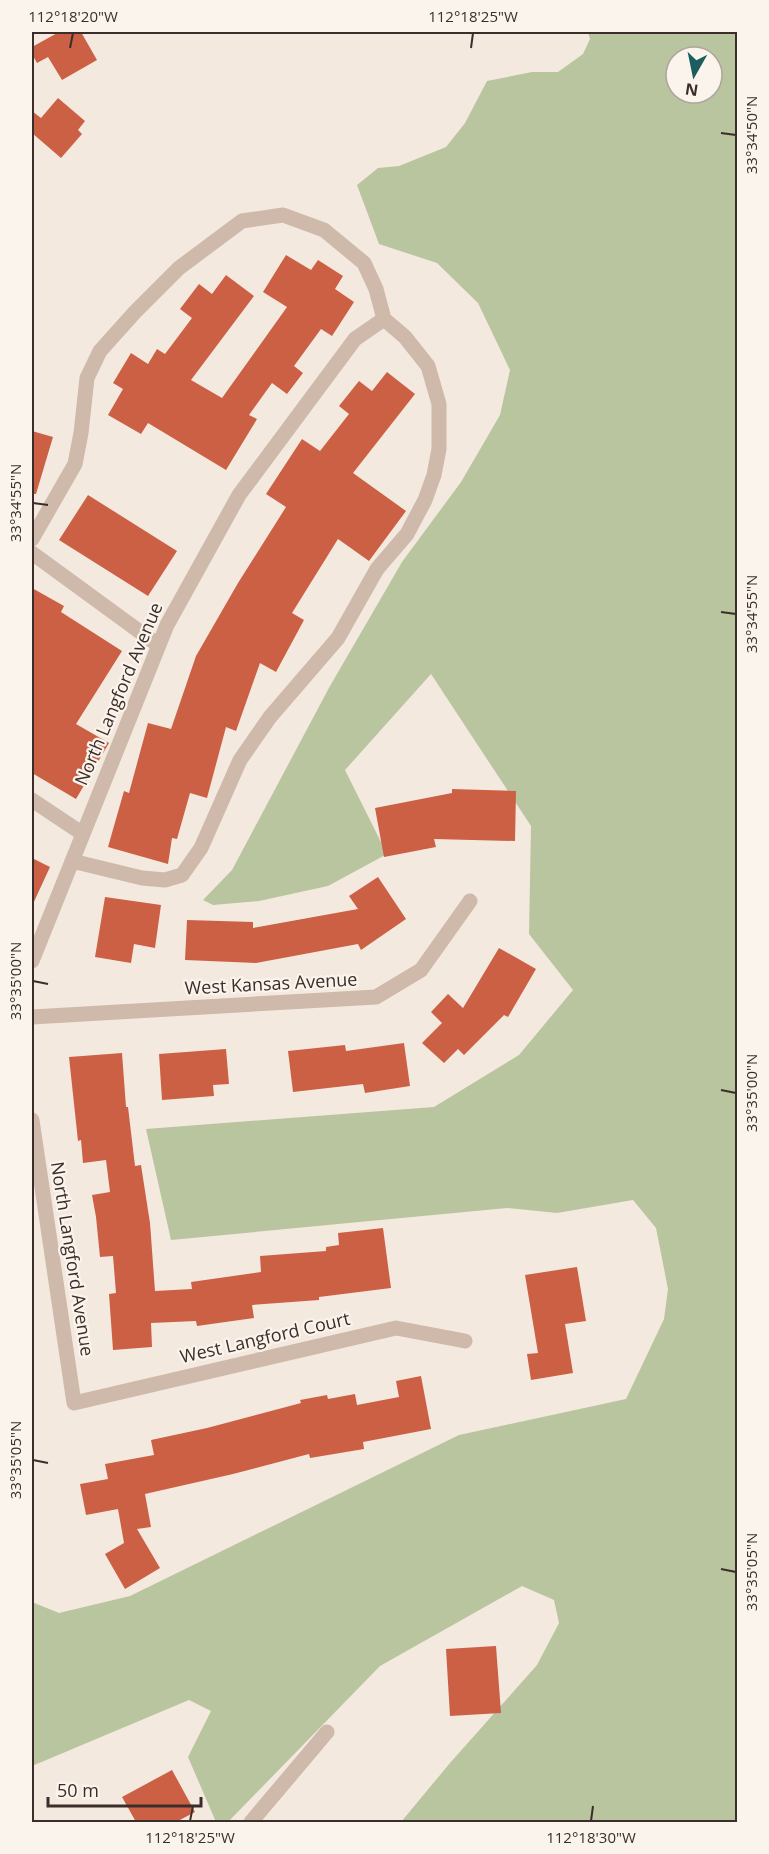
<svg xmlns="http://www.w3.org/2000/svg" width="769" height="1854" viewBox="0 0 769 1854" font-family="'Open Sans',sans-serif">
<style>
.green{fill:#b9c59e;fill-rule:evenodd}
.building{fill:#cc6045}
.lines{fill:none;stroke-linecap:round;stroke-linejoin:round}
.minor{stroke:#ceb9aa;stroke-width:15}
.ticks{fill:none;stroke:#3b2e2a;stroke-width:2}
.labels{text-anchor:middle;stroke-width:4.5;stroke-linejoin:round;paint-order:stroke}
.street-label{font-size:18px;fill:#3b2e2a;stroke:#fbf4ec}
.neatline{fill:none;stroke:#3b2e2a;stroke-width:2}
.ticks-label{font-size:15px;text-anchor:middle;fill:#3b2e2a}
</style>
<rect width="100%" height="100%" fill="#f4e9df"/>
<!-- green -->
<path class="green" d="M588 32H737V1822H401L450 1763 537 1665 559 1623 554 1600 522 1586 380 1666 228 1822H216L188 1757 211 1711 189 1700 32 1766V1602L59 1613 130 1596 459 1435 626 1399 664 1319 668 1289 656 1228 633 1200 557 1213 507 1208 171 1240 146 1129 434 1107 519 1055 573 990 529 934 531 826 431 674 345 770 387 854 328 886 259 901 213 905 203 900 232 870 330 686 402 562 461 482 500 415 510 370 478 303 437 263 379 244 357 185 378 168 399 166 446 147 465 123 487 81 532 72H558L583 54 590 39ZM676 57H712V93H676Z"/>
<!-- building -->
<path class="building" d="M59 32H81L97 60 62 80 48 57 37 63 32 54V47Z
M58 98 85 121 78 130 82 134 61 158 32 133V111L41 118Z
M286 255 311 270 318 260 343 276 335 289 354 302 332 336 321 329 294 366 303 373 287 394 272 383 249 415 257 419 226 470 148 423 141 434 108 415 123 389 113 383 131 353 148 364 157 349 165 354 192 318 180 309 199 284 212 294 226 275 254 296 191 380 222 398 287 307 263 292Z
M387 372 415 394 353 473 406 511 369 561 338 539 292 613 304 620 276 672 260 663 236 731 226 727 207 798 190 793 177 839 172 838 168 864 108 847 124 791 129 793 148 723 171 729 196 656 238 583 286 507 266 494 302 439 320 451 349 414 339 406 359 381 372 391Z
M32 431 53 437 36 494H32Z
M88 495 177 551 148 596 59 540Z
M32 588 64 606 61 612 122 651 76 724 109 743 76 799 32 773Z
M452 789 516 791 515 841 434 839 436 847 384 857 375 808 452 793Z
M32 858 50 867 32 906Z
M378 877 406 919 361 950 358 944 256 963 185 960 187 920 253 922V928L358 909 349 896Z
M105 897 161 905 155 948 134 944 131 963 95 957Z
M499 948 536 969 508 1017 504 1015 464 1055 458 1049 444 1063 422 1043 442 1023 431 1012 448 994 463 1008Z
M404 1043 410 1086 365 1093 363 1084 293 1092 288 1051 345 1045 346 1051Z
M226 1049 229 1084 213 1085 214 1096 162 1100 159 1054Z
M122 1053 126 1107H128L135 1166 141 1165 150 1223 155 1291 192 1289 191 1282 261 1272 260 1256 326 1251V1247L339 1245 338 1233 383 1228 391 1288 319 1297V1300L252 1305 254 1318 197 1326 196 1321 151 1323 152 1347 113 1350 109 1294 116 1293 113 1256 100 1257 96 1217 92 1195 110 1192 106 1160 83 1163 81 1140 78 1141 69 1057Z
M577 1267 586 1321 565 1324 573 1373 531 1380 527 1354 538 1353 525 1275Z
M421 1376 431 1429 363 1442 364 1449 310 1458 309 1454 233 1474 145 1494 151 1527 137 1529 160 1568 125 1589 105 1554 124 1543 118 1509 86 1515 80 1484 108 1479 105 1464 154 1455 151 1440 207 1428 301 1403 300 1400 327 1395 328 1399 355 1394 357 1405 399 1397 396 1381Z
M496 1646 501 1713 450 1716 446 1649Z
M172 1770 195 1812 176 1822H136L122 1797Z"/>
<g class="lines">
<!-- minor -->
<path class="minor" d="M32 539 75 464 81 433 87 378 100 351 135 312 179 268 242 221 283 215 324 230 364 263 376 289 384 319 405 337 428 366 439 404V449L434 475 425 500 407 534 377 569 338 638 270 717 240 760 201 848 182 875 165 880 142 878 72 861
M32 553 158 645
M32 800 83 834
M32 961 167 625 239 495 355 339 384 319
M32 1017 376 997 421 970 470 901
M32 1120 74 1403 396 1328 465 1341
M251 1822 327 1732"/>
</g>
<!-- ticks -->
<path class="ticks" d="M70 48 73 33M471 48 473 33M721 133 736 135M33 503 48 505M721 612 736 614M33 981 48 984M721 1090 736 1093M33 1460 48 1463M721 1569 736 1572M190 1821 193 1806M591 1821 593 1806"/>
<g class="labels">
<!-- street labels -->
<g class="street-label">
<text transform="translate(119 694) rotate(-67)" y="6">North Langford Avenue</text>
<text transform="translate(271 984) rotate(-3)" y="6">West Kansas Avenue</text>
<text transform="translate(72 1259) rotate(81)" y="6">North Langford Avenue</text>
<text transform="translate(265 1338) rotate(-13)" y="6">West Langford Court</text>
</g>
</g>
<!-- border -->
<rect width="769" height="1854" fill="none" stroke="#fbf4ec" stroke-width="66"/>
<!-- north arrow -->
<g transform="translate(694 75) rotate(189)"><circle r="28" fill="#fbf4ec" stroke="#aea59e" stroke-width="1.5"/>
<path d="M0-4.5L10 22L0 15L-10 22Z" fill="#1c5e5f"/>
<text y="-9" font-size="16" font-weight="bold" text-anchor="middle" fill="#3b2e2a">N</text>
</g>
<!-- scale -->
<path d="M48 1797v9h153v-9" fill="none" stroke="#3b2e2a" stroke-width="3"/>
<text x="57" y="1797" font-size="18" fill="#3b2e2a" stroke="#fbf4ec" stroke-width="4.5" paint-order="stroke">50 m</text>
<rect x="33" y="33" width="703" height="1788" class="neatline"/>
<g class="ticks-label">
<text x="73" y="22">112°18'20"W</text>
<text x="473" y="22">112°18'25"W</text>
<text transform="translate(752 135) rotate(-90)" y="5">33°34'50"N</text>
<text transform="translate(16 503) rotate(-90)" y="5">33°34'55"N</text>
<text transform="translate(752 614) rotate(-90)" y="5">33°34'55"N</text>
<text transform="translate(16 981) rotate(-90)" y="5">33°35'00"N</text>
<text transform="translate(752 1093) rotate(-90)" y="5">33°35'00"N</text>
<text transform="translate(16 1460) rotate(-90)" y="5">33°35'05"N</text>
<text transform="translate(752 1572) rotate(-90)" y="5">33°35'05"N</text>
<text x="190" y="1843">112°18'25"W</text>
<text x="591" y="1843">112°18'30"W</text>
</g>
</svg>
